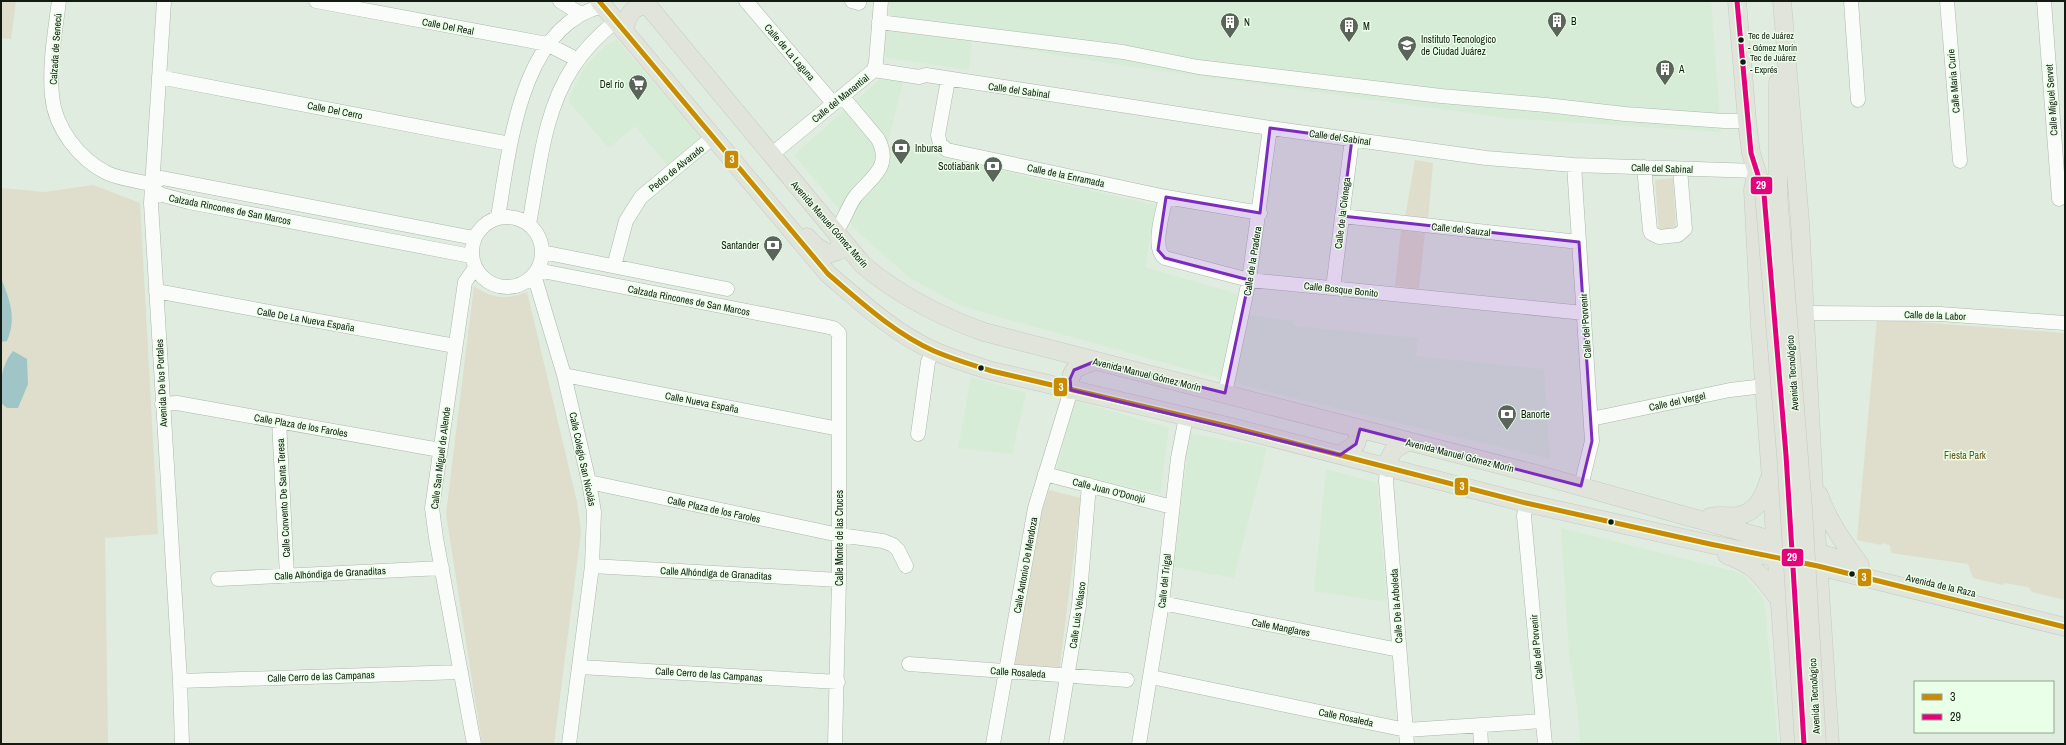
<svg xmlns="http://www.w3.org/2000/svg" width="2066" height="745" viewBox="0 0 2066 745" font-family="'Archivo Narrow',sans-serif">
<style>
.built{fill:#d7ecd6}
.green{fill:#dfddcb}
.water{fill:#9fc5c6}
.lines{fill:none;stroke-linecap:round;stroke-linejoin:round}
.minor-casing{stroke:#adb6ac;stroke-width:15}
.major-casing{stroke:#c5cac4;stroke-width:19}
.minor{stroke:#fafcfa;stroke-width:14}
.major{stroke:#e1e4da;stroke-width:18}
.major-bridge-casing{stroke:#c5cac4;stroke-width:19;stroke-linecap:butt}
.major-bridge{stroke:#e1e4da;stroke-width:18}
.bus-1-casing{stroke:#e9ffe7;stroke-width:8}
.bus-2-casing{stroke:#e9ffe7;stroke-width:8}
.bus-1{stroke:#c98a04;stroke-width:5}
.bus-2{stroke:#e5007d;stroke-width:5}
.marked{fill:#7b2cbf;fill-opacity:0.2;stroke:#7b2cbf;stroke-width:3;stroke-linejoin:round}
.bus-dot{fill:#131a12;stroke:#e9ffe7;stroke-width:1.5}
.labels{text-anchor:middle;stroke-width:3;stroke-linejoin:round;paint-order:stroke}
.bus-label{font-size:9px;fill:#131a12;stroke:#e9ffe7;text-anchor:start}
.poi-label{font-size:10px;fill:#131a12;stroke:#e9ffe7;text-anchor:start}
.street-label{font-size:10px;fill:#131a12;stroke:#e9ffe7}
.park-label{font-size:10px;fill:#6c4f15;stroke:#e9ffe7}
.line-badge{stroke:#e9ffe7;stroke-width:1.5}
.badge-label{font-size:11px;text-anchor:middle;font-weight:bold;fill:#fff}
</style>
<rect width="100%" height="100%" fill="#e0ecdf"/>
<!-- built -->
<path class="built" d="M890 1H1711L1721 132 1506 118 1132 67 972 41 969 70 883 57Z
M616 39 702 138 667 165 635 126 609 148 569 102 571 93 585 66 607 45Z
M880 79 903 82 887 146 1156 205 1145 267 1237 294 1234 313 1294 321V326L1418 338 1416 356 1544 369 1550 459 1277 394 985 313 957 304 910 278 859 233 794 155Z
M971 377 1026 393 1012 454 958 448Z
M1074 400 1169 428 1160 494 1057 470Z
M1190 433 1267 448 1234 578 1173 567Z
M1326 469 1377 483 1387 602 1314 591Z
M1561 528 1737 572 1745 576 1763 598 1765 609 1778 744H1580L1578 713 1569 654Z"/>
<!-- green -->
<path class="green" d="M1 1H16L11 39 1 38Z
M1415 160 1433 163 1428 220 1405 218Z
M1673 178 1676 229 1659 231 1655 180Z
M93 185 140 203 158 534 105 538 108 744H1V188L45 192Z
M1401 230 1425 233 1419 289 1395 286Z
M474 286C492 299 507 300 527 292L577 502 581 532 554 744H482L446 514Z
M1877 319 2065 333V600L2032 592 2028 587 2004 583 2003 585 1973 578 1968 564 1891 553 1890 545 1882 543 1881 545 1857 540Z
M1049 490 1081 498 1059 672 1014 669 1042 510Z"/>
<!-- water -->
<path class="water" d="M1 278C10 301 17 318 7 341L1 342Z
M13 351 27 359 28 384 18 408H7L1 403C1 382 0 367 13 351Z"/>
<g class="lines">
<defs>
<path id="minor" d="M59 1C55 32 49 65 52 96 55 128 79 159 107 173 120 179 138 181 152 184
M164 1 151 203 180 681 182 744
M316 1 547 44 578 60
M560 1 579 13
M746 1 833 103
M852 1 859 3
M1851 1 1858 100
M1947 1 1960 161
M2044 1 2059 199
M879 22 1123 52 1198 67 1441 96 1546 105 1625 114 1724 121H1747
M874 70 919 77 926 75 1270 128 1486 158 1574 165 1757 171
M159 77 510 144
M948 80 938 135 940 144 947 150 1166 197 1260 213
M771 155 874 70 876 62 881 1
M1574 165 1592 441 1581 486
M1644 167 1650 230 1651 233 1659 237 1678 235 1685 229 1680 169
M152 184 159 194 189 202 471 256
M152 184 162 178 474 238
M1166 197C1163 211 1151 249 1165 258L1249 280 1584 313
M1342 216 1579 242
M472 252a35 35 0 1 1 70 0a35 35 0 1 1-70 0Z
M498 217C510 147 520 26 603 6
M529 224C539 172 543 112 573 67 584 50 601 33 616 21
M835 232C844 222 847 208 855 197 870 178 893 168 878 139L842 96
M542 252 727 289
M614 266 626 221 641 197 713 137
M537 270 824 326 833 328 839 333V580L835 744
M534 275 564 375 589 482 594 512 592 566 569 744
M1333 288 1352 139
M156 291 455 346
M1805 313 1940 314 2065 323
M564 375 839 429
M1225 393 1249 280 1270 128
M162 404 177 403 440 450
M1591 419 1730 390 1764 386
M279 421 287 576
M918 434 928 362 933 350
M1387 468 1386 481 1407 744
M1045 474 1172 507
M589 482 839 535 883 541 893 545 898 550 906 566
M1526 503 1524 516 1545 744
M592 566 839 580
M218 579 442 568
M1162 603 1399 650
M909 664 1127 680
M580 667 838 682
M1151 677 1406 730 1543 721
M180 681 461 672
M1480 726 1481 744
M474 744 436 538 432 508 465 282 475 268
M993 744 1035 508 1071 390
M1056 744 1079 605 1089 485
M1139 744 1162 603 1178 458 1186 417"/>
<path id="major" d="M599 1 828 274C861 302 894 333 934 351 953 359 972 365 992 371L1227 426 1526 503 1710 544 1818 566 2065 627
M644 1 863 265C900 296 939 316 984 332L1536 474 1843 560
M1737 1 1747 121 1751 153 1760 182
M1782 1 1800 222 1816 529 1830 744
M624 31C627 16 632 5 649 5
M1778 82V193
M1757 171 1753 190 1760 326 1790 744
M807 237 814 245 828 254 838 251 840 247 839 237
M1071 390C1068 368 1077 367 1096 361
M1340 455 1356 444 1360 429
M1387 468C1390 452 1394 448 1408 442
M1819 495C1828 521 1844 543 1860 565
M1710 517C1720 515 1729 517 1738 516 1757 512 1764 496 1769 480
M1727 555C1757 566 1760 575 1779 599"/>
</defs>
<!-- minor casing -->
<use href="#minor" class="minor-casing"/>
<!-- major casing -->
<use href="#major" class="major-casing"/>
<!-- minor -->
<use href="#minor" class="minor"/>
<!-- major -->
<use href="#major" class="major"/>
<defs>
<path id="major-bridge" d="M1778 193 1803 509 1817 744
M1764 194 1786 455 1804 744"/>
</defs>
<!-- major-bridge casing -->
<use href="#major-bridge" class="major-bridge-casing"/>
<!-- major-bridge -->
<use href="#major-bridge" class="major-bridge"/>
<defs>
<path id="bus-1" d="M599 1 828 274C861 302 894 333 934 351 953 359 972 365 992 371L1227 426 1526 503 1710 544 1818 566 2065 627"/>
<path id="bus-2" d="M1737 1 1751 153 1764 194 1786 455 1804 744"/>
</defs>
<!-- bus-1 casing -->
<use href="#bus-1" class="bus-1-casing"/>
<!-- bus-2 casing -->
<use href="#bus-2" class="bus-2-casing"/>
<!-- bus-1 -->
<use href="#bus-1" class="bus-1"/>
<!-- bus-2 -->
<use href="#bus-2" class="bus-2"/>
</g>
<!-- marked area -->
<path class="marked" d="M1270 128 1352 139 1342 216 1579 242 1592 441 1581 486 1360 429 1356 444 1340 455 1071 390 1070 379 1074 370 1096 361 1225 393 1249 280 1165 258 1158 250 1166 197 1260 213Z"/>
<!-- icons -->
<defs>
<symbol id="building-pin" viewBox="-11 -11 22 30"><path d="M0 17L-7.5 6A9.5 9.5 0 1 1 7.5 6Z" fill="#5b645a" stroke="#e9ffe7"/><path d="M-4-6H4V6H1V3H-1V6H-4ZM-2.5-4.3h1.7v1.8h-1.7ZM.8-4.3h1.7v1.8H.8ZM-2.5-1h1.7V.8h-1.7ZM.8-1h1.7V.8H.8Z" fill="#fff"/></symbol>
<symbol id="university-pin" viewBox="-11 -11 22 30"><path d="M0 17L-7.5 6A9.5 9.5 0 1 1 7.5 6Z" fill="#5b645a" stroke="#e9ffe7"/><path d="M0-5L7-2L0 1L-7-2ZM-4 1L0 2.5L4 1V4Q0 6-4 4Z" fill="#fff"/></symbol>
<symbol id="supermarket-pin" viewBox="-11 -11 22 30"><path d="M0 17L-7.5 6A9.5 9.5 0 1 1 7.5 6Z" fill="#5b645a" stroke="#e9ffe7"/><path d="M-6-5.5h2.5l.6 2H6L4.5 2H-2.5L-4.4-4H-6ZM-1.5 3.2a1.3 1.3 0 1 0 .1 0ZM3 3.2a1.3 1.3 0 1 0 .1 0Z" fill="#fff"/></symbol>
<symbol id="bank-pin" viewBox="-11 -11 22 30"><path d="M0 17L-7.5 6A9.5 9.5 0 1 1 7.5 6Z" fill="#5b645a" stroke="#e9ffe7"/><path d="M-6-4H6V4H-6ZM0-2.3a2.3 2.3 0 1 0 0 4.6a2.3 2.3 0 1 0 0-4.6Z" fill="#fff"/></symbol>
</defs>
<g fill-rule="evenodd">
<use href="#building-pin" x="1546" y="10" width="22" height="30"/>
<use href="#building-pin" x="1219" y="11" width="22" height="30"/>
<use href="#building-pin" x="1338" y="15" width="22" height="30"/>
<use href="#university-pin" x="1396" y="34" width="22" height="30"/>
<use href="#building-pin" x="1654" y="58" width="22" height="30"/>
<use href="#supermarket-pin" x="627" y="73" width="22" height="30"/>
<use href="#bank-pin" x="890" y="137" width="22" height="30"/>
<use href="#bank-pin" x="982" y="155" width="22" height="30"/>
<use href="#bank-pin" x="762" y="234" width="22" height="30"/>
<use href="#bank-pin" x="1496" y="403" width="22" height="30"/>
</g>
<!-- markers -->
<g class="bus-dot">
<circle cx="1741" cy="40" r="3.5"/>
<circle cx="1743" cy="62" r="3.5"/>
<circle cx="981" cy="368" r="3.5"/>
<circle cx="1611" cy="522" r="3.5"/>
<circle cx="1852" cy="574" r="3.5"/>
</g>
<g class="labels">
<!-- bus labels -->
<g class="bus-label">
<text x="1748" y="39">Tec de Juárez<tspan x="1748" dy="12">- Gómez Morín</tspan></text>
<text x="1750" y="61">Tec de Juárez<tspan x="1750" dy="12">- Exprés</tspan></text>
</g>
<!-- poi labels -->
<g class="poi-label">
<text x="1571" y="25">B</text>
<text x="1244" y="26">N</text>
<text x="1363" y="30">M</text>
<text x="1421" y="43">Instituto Tecnologico<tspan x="1421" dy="12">de Ciudad Juárez</tspan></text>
<text x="1679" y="73">A</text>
<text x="624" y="88" text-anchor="end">Del río</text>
<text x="915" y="152">Inbursa</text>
<text x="979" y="170" text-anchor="end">Scotiabank</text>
<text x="759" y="249" text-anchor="end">Santander</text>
<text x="1521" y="418">Banorte</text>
</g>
<!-- street labels -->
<g class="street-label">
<text transform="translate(448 26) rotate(11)" y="4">Calle Del Real</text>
<text transform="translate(55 49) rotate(-86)" y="4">Calzada de Senecú</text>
<text transform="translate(790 52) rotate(49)" y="4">Calle de La Laguna</text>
<text transform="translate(1953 81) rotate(-95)" y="4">Calle Maria Curie</text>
<text transform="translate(1019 90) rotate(8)" y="4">Calle del Sabinal</text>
<text transform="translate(840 98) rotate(-39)" y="4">Calle del Manantial</text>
<text transform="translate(2051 100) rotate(-94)" y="4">Calle Miguel Servet</text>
<text transform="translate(335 110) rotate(11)" y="4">Calle Del Cerro</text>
<text transform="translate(1340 137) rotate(8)" y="4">Calle del Sabinal</text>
<text transform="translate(676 168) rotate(-39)" y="4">Pedro de Alvarado</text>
<text transform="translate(1662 168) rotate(2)" y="4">Calle del Sabinal</text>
<text transform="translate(1066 175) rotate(12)" y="4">Calle de la Enramada</text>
<text transform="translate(230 209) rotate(11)" y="4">Calzada Rincones de San Marcos</text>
<text transform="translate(1342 213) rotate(-83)" y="4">Calle de la Ciénega</text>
<text transform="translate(830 224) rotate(49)" y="4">Avenida Manuel Gómez Morín</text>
<text transform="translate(1461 229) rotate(6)" y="4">Calle del Sauzal</text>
<text transform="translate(1252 261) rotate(-81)" y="4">Calle de la Pradera</text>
<text transform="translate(1341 289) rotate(6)" y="4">Calle Bosque Bonito</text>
<text transform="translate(689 300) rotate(11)" y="4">Calzada Rincones de San Marcos</text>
<text transform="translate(1935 315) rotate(2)" y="4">Calle de la Labor</text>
<text transform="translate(306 319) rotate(10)" y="4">Calle De La Nueva España</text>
<text transform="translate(1585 326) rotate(-94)" y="4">Calle del Porvenir</text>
<text transform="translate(1792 373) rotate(-94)" y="4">Avenida Tecnológico</text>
<text transform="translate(1147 374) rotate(14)" y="4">Avenida Manuel Gómez Morín</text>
<text transform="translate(161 383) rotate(-93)" y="4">Avenida De los Portales</text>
<text transform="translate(1677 401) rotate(-12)" y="4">Calle del Vergel</text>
<text transform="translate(702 402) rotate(11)" y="4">Calle Nueva España</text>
<text transform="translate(301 425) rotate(10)" y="4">Calle Plaza de los Faroles</text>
<text transform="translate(1460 455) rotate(14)" y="4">Avenida Manuel Gómez Morín</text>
<text transform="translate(440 458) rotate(-83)" y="4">Calle San Miguel de Allende</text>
<text transform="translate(583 459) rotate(78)" y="4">Calle Colegio San Nicolás</text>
<text transform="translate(1109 490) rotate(14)" y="4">Calle Juan O'Donojú</text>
<text transform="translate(283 498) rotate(-93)" y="4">Calle Convento De Santa Teresa</text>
<text transform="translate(714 509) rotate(12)" y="4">Calle Plaza de los Faroles</text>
<text transform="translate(839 538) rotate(-90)" y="4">Calle Monte de las Cruces</text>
<text transform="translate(1025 565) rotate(-80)" y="4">Calle Antonio De Mendoza</text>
<text transform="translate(330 573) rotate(-3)" y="4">Calle Alhóndiga de Granaditas</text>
<text transform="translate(716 573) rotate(3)" y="4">Calle Alhóndiga de Granaditas</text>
<text transform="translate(1164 581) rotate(-84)" y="4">Calle del Trigal</text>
<text transform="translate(1941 585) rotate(13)" y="4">Avenida de la Raza</text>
<text transform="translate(1396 606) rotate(-94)" y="4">Calle De la Arboleda</text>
<text transform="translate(1077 615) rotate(-82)" y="4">Calle Luis Velasco</text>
<text transform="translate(1281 627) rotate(11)" y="4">Calle Manglares</text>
<text transform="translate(1536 647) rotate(-95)" y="4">Calle del Porvenir</text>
<text transform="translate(1018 672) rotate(4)" y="4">Calle Rosaleda</text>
<text transform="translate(709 674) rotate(4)" y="4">Calle Cerro de las Campanas</text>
<text transform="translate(321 676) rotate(-2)" y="4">Calle Cerro de las Campanas</text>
<text transform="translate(1814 696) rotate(-93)" y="4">Avenida Tecnológico</text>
<text transform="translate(1346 717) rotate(12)" y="4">Calle Rosaleda</text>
</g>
<!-- park labels -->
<g class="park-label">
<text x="1965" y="459">Fiesta Park</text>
</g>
</g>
<g class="line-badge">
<rect x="724" y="150" width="15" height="19" rx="4" fill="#c98a04"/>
<rect x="1750" y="176" width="23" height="19" rx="4" fill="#e5007d"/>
<rect x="1053" y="377" width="15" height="20" rx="4" fill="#c98a04"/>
<rect x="1454" y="477" width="15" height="19" rx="4" fill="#c98a04"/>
<rect x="1781" y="548" width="23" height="19" rx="4" fill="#e5007d"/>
<rect x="1857" y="568" width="15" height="19" rx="4" fill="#c98a04"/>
</g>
<g class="badge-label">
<text x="732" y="163">3</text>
<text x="1761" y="189">29</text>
<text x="1061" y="391">3</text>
<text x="1462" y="490">3</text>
<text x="1792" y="561">29</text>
<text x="1864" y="581">3</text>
</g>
<!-- border -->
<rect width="2066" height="745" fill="none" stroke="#131a12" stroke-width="4"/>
<!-- legend -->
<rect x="1914" y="681" width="140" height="52" fill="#e9ffe7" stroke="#93a392"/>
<rect x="1922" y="694" width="20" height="6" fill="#c98a04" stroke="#93a392"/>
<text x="1950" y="701" font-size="12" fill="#131a12">3</text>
<rect x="1922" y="714" width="20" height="6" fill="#e5007d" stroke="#93a392"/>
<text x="1950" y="721" font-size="12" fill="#131a12">29</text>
</svg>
